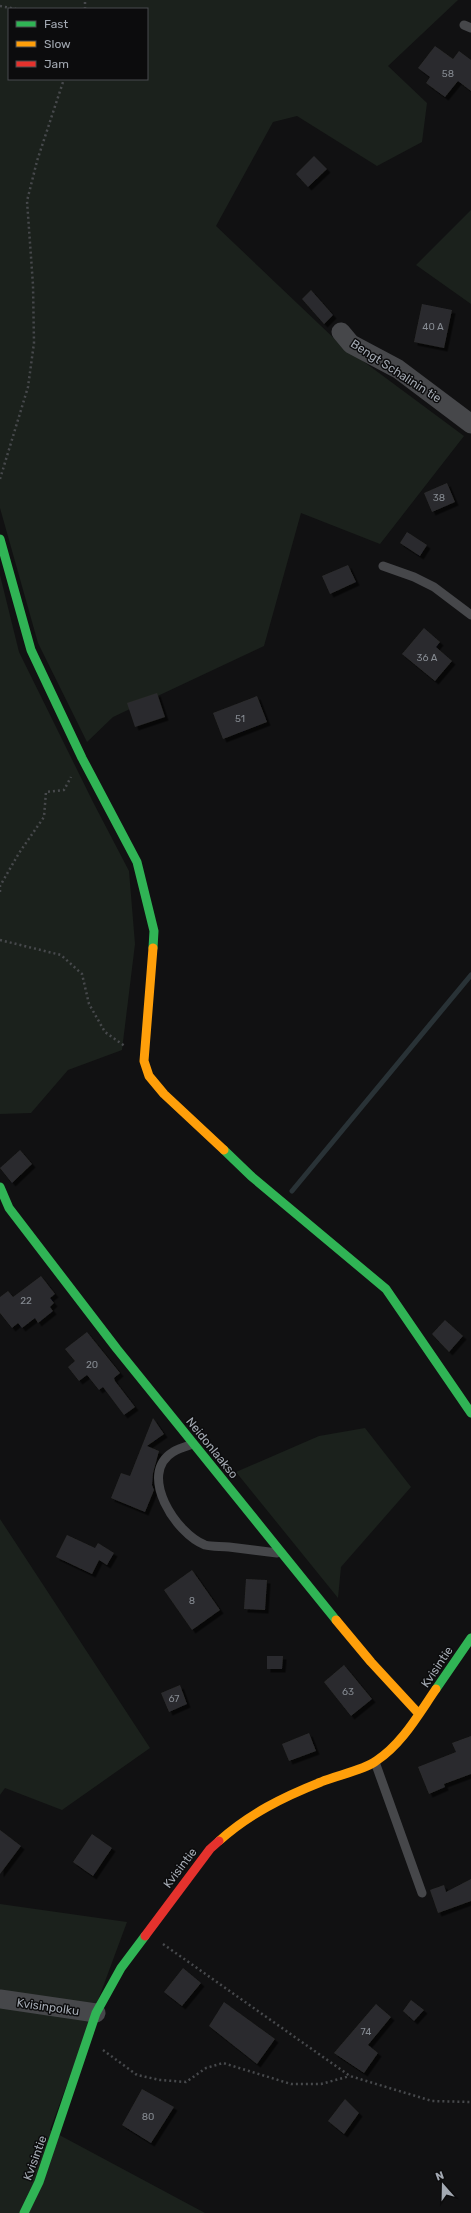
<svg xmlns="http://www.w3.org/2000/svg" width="471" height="2213" viewBox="0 0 471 2213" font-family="Rubik,sans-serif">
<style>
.green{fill:#1b211c;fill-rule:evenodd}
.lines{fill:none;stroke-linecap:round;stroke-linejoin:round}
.stream{stroke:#293236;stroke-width:5}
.building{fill:#2c2c2d;filter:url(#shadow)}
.path{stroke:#47494c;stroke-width:2.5;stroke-dasharray:2 3;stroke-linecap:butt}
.lane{stroke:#46474a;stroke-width:9}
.street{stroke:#46474a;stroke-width:19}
.fast{stroke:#30b455;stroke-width:9}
.slow{stroke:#ff9f0a;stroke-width:9}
.jam{stroke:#e5322d;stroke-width:9}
.labels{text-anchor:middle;stroke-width:3;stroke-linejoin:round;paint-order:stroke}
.number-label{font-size:10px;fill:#858a91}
.street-label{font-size:12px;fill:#a3a9b2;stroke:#0c0c0d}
</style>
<defs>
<filter id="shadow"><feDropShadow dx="3.5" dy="3.5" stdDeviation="0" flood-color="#0009"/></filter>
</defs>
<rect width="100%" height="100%" fill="#111112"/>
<!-- green -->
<path class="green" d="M0 0H458L388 66 427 103 422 142 377 166 297 116 273 122 216 226 340 344 464 436 380 544 301 513 264 646 113 717 87 742 38 643 0 508ZM9 9H147V79H9Z
M471 210V304L416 265Z
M0 575 19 652 93 802 129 871 135 944 122 1050 68 1070 31 1113 0 1114Z
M365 1428 411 1487 341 1567 338 1598 236 1472 319 1436Z
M0 1519 150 1748 62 1810 5 1788 0 1795Z
M0 1904 127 1922 50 2130 205 2213H0Z"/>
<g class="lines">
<!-- stream -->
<path class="stream" d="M292 1191 471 975"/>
</g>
<!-- building -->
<path class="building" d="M435 46 453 59 459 51 471 60V91L458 81 445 97 426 83 430 77 418 68Z
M314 156 327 169 308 187 296 174Z
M311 290 333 315 324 324 302 299Z
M422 304 452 310 444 348 414 342Z
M447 483 455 502 432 512 424 493Z
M407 532 427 545 420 556 400 543Z
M348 565 356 582 330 594 322 576Z
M424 628 440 642 436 647 452 661 435 681 402 654Z
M157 693 165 717 135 727 127 703Z
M257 696 267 722 223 739 213 713Z
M20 1150 32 1164 12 1183 0 1168Z
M41 1276 55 1294 50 1298 54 1303 50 1307 53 1311 38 1323 35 1318 22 1328 18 1323 12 1328 0 1313V1297L8 1291 13 1297Z
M445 1320 463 1336 449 1352 432 1334Z
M87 1332 120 1373 114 1378 115 1381 135 1407 124 1415 103 1387 99 1390 87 1375 79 1381 68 1367 75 1361 65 1349Z
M153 1418 164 1434 147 1446 159 1451 153 1473 152 1485 154 1490 145 1512 111 1498 121 1473 130 1476Z
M67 1535 95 1548 98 1543 114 1553 107 1565 99 1560 92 1574 56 1557Z
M192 1570 220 1610 192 1630 164 1590Z
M246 1579 267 1580 265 1610 244 1609Z
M267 1656H283L282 1669H267Z
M344 1665 372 1699 351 1716 324 1682Z
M180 1685 187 1704 169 1712 161 1693Z
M309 1733 316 1751 289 1761 282 1744Z
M471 1736V1774L444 1784 445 1787 429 1794 418 1767 456 1752 452 1743Z
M0 1830 21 1846 0 1874Z
M92 1834 112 1848 93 1876 73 1862Z
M471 1879V1901L438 1913 430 1890 444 1885 446 1892Z
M183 1968 201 1983 182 2006 164 1992Z
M411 2000 424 2010 414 2021 403 2011Z
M224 2002 275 2039 257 2064 209 2026Z
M376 2004 391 2017 368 2045 378 2053 364 2073 334 2053Z
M142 2089 174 2107 151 2143 122 2125Z
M345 2099 359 2113 344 2134 328 2121Z"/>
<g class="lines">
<!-- path -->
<path class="path" d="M0 6 16 9
M85 9V0
M0 479 28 387 34 343 33 285 27 201 37 161 64 79
M0 892V886L19 853 44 817 46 792 64 790 71 777
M0 940 61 955 82 974 89 1004 105 1032 126 1047
M163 1944 350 2076 432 2101 471 2102
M103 2050 137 2075 160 2080 186 2082 206 2068 223 2063 291 2084H321L350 2076"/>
<!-- lane -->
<path class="lane" d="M464 25 471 28
M383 566 414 577 434 587 471 615
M193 1444C187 1446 179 1448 173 1452 137 1474 176 1534 205 1545 212 1547 221 1546 229 1547 245 1549 261 1551 277 1553
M375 1762 422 1893"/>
<!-- street -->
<path class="street" d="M341 332 351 344 398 369 471 424
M0 1999 96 2013"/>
<!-- fast -->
<path class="fast" d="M0 539 31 650 82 758 137 862 154 931 153 948
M224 1150 251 1176 386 1289 471 1413
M0 1187 9 1208 117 1349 336 1620
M436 1689 471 1638
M24 2213 39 2182 96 2013 121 1968 145 1936"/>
<!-- slow -->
<path class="slow" d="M153 948 144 1061 149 1076 164 1094 224 1150
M336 1620 371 1662 419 1714
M219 1841C249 1814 283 1797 321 1782 337 1775 362 1771 376 1761 402 1744 418 1715 436 1689"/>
<!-- jam -->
<path class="jam" d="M145 1936 210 1849 219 1841"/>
</g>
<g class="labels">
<!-- number labels -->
<g class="number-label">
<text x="448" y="77">58</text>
<text x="433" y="330">40 A</text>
<text x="439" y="501">38</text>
<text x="427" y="661">36 A</text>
<text x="240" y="722">51</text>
<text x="26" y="1304">22</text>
<text x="92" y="1368">20</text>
<text x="192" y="1604">8</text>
<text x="348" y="1695">63</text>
<text x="174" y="1702">67</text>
<text x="366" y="2035">74</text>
<text x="148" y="2120">80</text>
</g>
<!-- street labels -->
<g class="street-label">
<text transform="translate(396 371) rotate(33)" y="4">Bengt Schalinin tie</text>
<text transform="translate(212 1448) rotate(51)" y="4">Neidonlaakso</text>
<text transform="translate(437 1667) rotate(-56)" y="4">Kvisintie</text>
<text transform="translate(180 1868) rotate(-53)" y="4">Kvisintie</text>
<text transform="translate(48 2007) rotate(8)" y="4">Kvisinpolku</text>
<text transform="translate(35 2158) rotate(-70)" y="4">Kvisintie</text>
</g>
</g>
<!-- legend -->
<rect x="8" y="8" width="140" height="72" fill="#0c0c0d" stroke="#484b4f"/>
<rect x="16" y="21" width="20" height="6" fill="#30b455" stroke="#484b4f"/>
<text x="44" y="28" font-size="12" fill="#a3a9b2">Fast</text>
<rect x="16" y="41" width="20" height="6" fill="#ff9f0a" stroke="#484b4f"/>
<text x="44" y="48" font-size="12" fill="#a3a9b2">Slow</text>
<rect x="16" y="61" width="20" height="6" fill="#e5322d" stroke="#484b4f"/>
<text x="44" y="68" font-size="12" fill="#a3a9b2">Jam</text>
<!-- north arrow -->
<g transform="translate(443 2185) rotate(340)" stroke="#0c0c0d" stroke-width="3" paint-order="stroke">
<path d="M0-3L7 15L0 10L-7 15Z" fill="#a3a9b2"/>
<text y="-6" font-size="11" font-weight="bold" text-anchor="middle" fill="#a3a9b2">N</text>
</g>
</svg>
